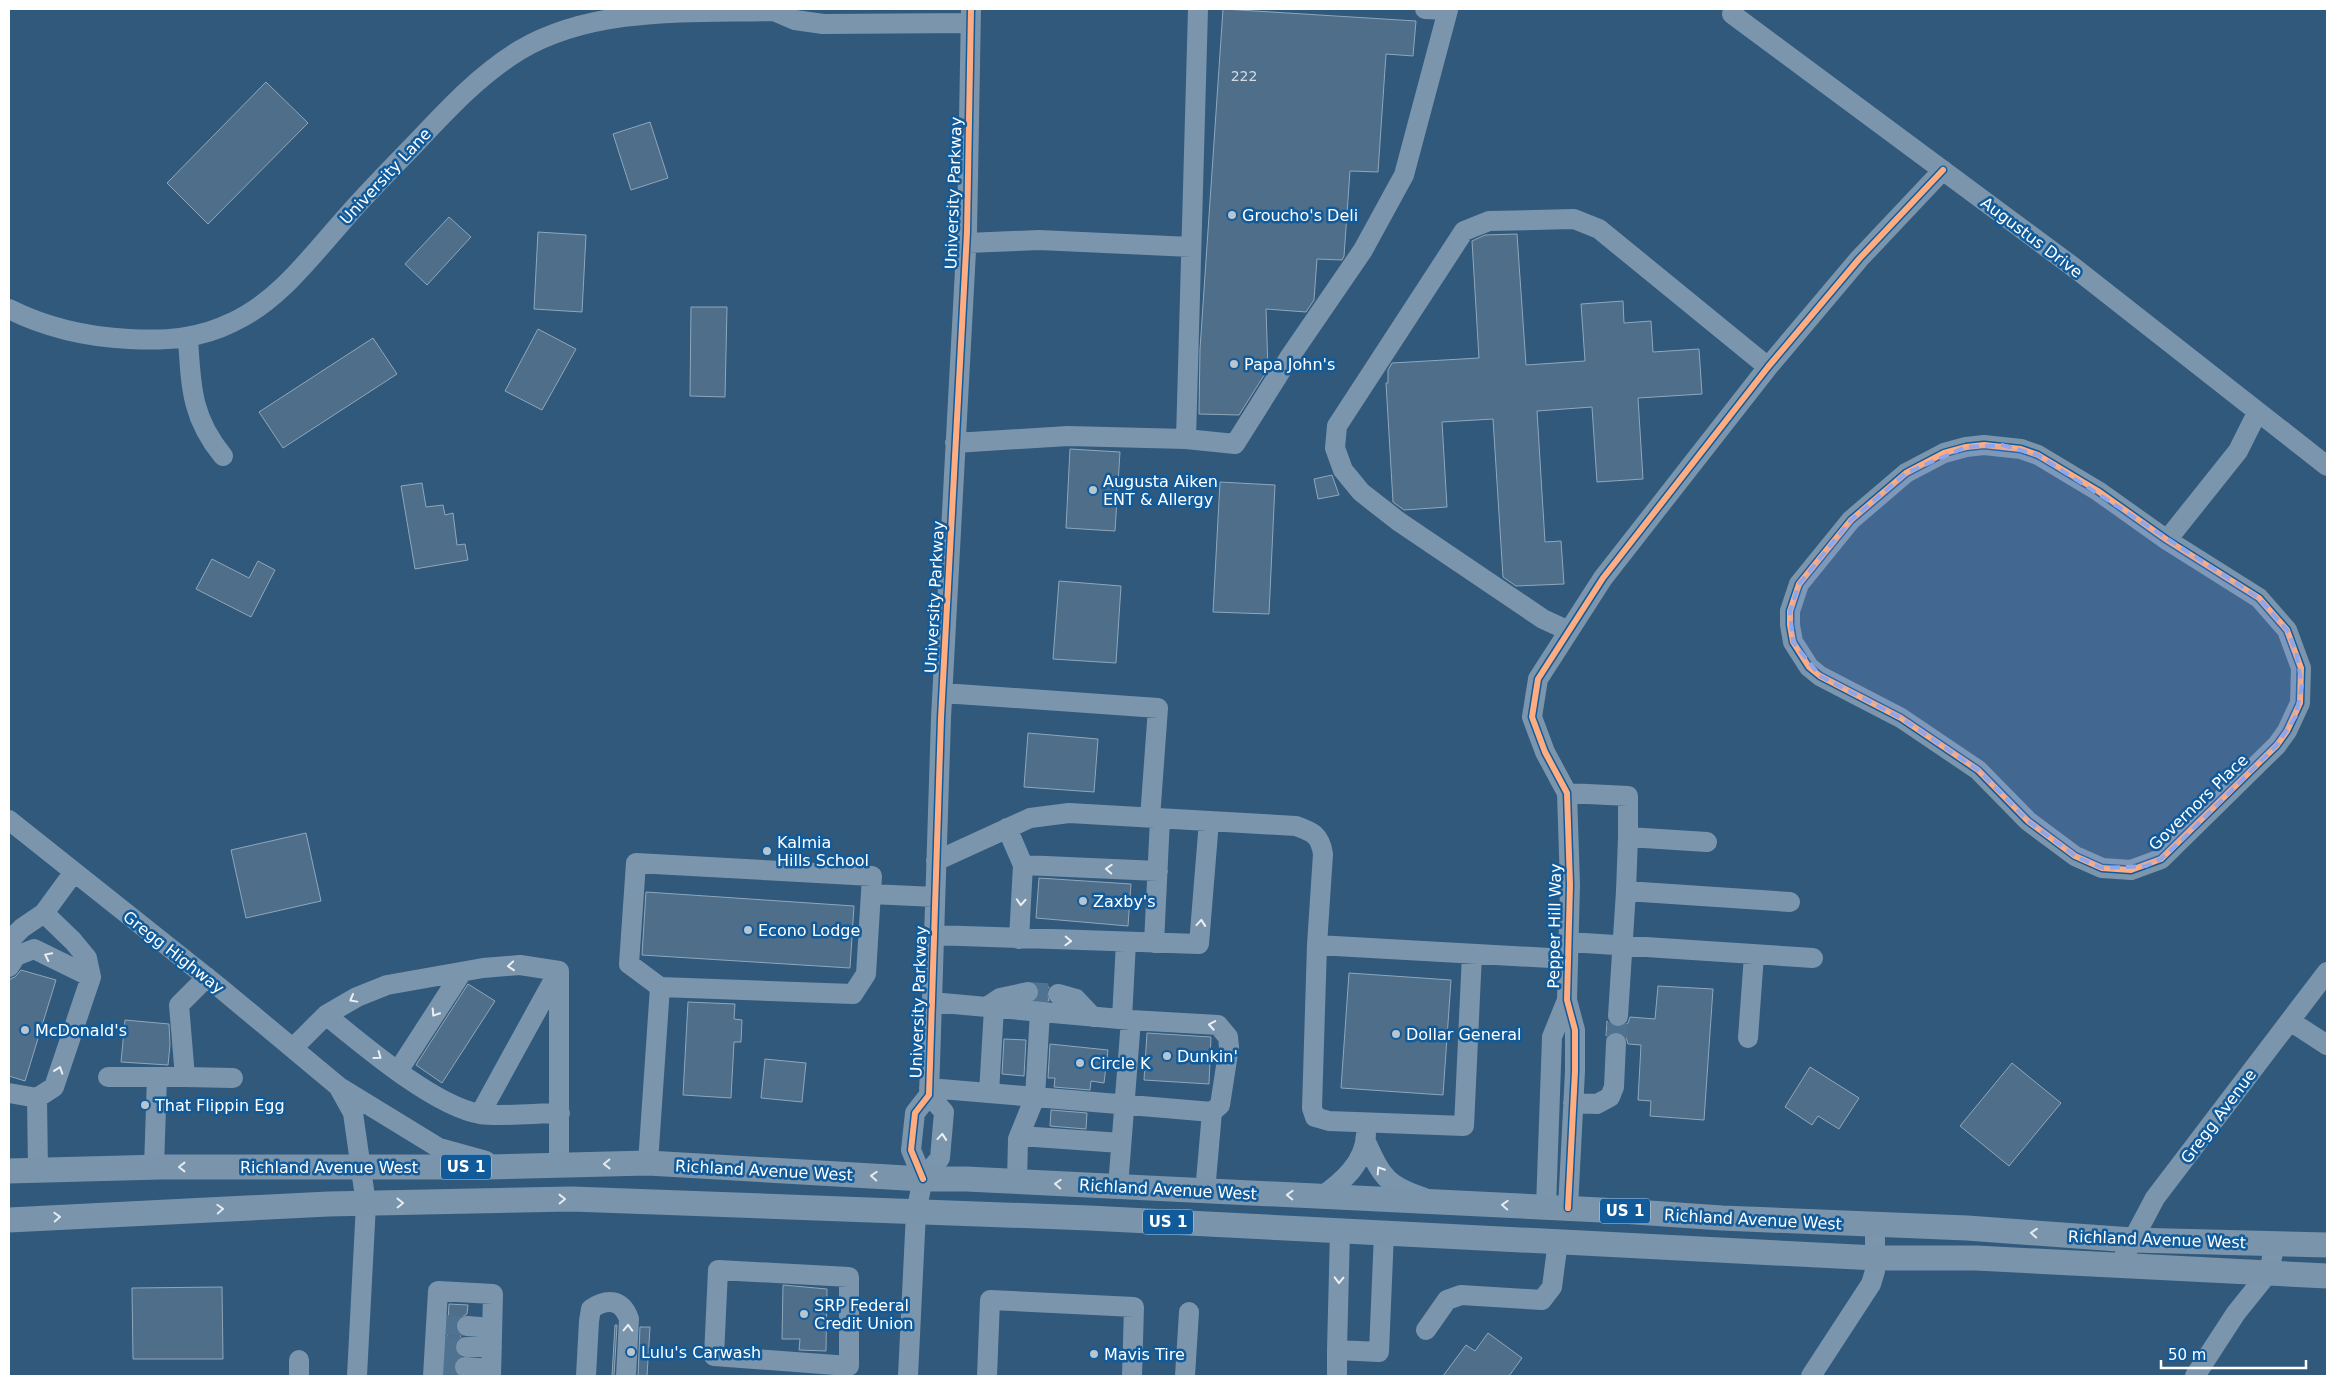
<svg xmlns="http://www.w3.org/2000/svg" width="2336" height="1385" viewBox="0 0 2336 1385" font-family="'DejaVu Sans',sans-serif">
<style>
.building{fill:#4e6e8a;stroke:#90a7bb}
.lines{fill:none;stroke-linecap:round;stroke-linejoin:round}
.minor-tunnel{stroke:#4f7290;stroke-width:20;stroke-dasharray:20 10;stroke-linecap:butt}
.minor{stroke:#7b95ad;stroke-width:20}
.major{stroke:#7994ab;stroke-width:25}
.cycleway-casing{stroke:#115b9b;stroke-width:9}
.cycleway{stroke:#ffac80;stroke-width:6}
.oneway{stroke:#ebeff3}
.oneway2{stroke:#e4eaee}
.marked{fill:#8ea6ec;fill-opacity:0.2;stroke:#8ea6ec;stroke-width:4;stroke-dasharray:10 6;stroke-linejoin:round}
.poi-dot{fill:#b7c5d1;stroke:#115b9b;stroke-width:2}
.labels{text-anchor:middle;stroke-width:5;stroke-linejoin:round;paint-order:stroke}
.number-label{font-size:14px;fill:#d3dbe2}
.shield{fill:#115b9b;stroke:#b8cee1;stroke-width:1}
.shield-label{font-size:15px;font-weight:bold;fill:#fff}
.street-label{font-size:16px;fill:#fff;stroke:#115b9b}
.poi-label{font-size:16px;fill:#fff;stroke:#115b9b;text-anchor:start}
</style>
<rect width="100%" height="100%" fill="#30597c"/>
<!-- building -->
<path class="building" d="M1223 9 1416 21 1413 56 1386 54 1378 172 1350 171 1344 256 1342 260 1317 259 1314 300 1306 312 1266 309 1268 369 1239 415 1199 414 1200 349Z
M266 82 308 123 208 224 167 183Z
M650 122 668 178 631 190 613 134Z
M449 217 471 237 427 285 405 264Z
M538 232 586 235 582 312 534 309Z
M1517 234 1526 365 1585 361 1581 304 1623 301 1624 323 1651 321 1653 352 1699 349 1702 394 1638 398 1643 479 1597 482 1592 407 1537 411 1545 542 1561 541 1564 584 1516 586 1503 577 1493 419 1442 422 1447 507 1404 510 1393 502 1386 383H1388V370L1392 363 1479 358 1472 241 1485 235Z
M691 307H727L725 397 690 396Z
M538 329 576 349 542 410 505 391Z
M373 338 397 374 283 448 259 412Z
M1070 449 1120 452 1115 531 1066 528Z
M1332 475 1339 495 1318 499 1314 479Z
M1220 482 1275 485 1269 614 1213 612Z
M422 483 426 507 443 505 445 515 453 513 457 545 465 544 468 560 415 569 401 486Z
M212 559 249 578 258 561 275 570 251 617 196 589Z
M1059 581 1121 586 1116 663 1053 659Z
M1028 733 1098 739 1094 792 1024 787Z
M306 833 321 901 246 918 231 850Z
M1039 878 1131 884 1128 926 1036 918Z
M646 892 854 906 850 968 642 955Z
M21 970 56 980 25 1081 9 1076V984L10 979 15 977Z
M1349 973 1451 980 1443 1095 1341 1088Z
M468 984 495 1001 442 1083 416 1065Z
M1038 986 1049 987 1046 991 1049 1001 1037 1000 1039 995Z
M1658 986 1713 989 1704 1120 1650 1116 1651 1101 1638 1100 1641 1045 1628 1044 1626 1037 1617 1031 1611 1032 1606 1036 1607 1021 1611 1026 1618 1028 1628 1023 1630 1017 1655 1019Z
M688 1002 735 1004 734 1019 742 1020 741 1042H734L731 1098 683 1095Z
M125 1020 169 1024 170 1045 168 1065 121 1062Z
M1147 1033 1211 1037 1209 1084 1144 1080Z
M1004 1039 1026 1040 1024 1076 1002 1074Z
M1050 1044 1108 1050 1104 1083 1091 1081 1090 1090 1054 1087 1055 1078H1048Z
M765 1059 806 1063 802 1102 761 1098Z
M2012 1063 2061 1103 2009 1166 1960 1126Z
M1810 1067 1859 1098 1839 1129 1818 1116 1812 1125 1785 1107Z
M1051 1110 1087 1113 1086 1129 1050 1126Z
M783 1285 827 1289 826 1351 799 1350 800 1339H782Z
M222 1287 223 1359H133L132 1288Z
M449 1304 468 1305 467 1314 458 1319 455 1325 457 1332 461 1336 456 1341 454 1347 459 1357 453 1366 458 1376H445Z
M615 1325H617L614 1376H612Z
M640 1327H650L647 1376H638Z
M1488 1333 1522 1358 1509 1376H1443L1466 1345 1475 1351Z"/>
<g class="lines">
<!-- minor-tunnel -->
<path class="minor-tunnel" d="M1028 992 1058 994
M1616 1043 1618 1016
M444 1325 467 1326
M443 1346 466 1347
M442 1366 465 1367"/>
<!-- minor -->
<path class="minor" d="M774 11 795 20 823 24 970 23
M1732 14 2076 269 2327 466
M967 243 1039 240 1191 247
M9 309C47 328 87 337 129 339 166 341 199 339 233 322 277 302 309 259 341 223 364 196 389 171 414 145 447 110 479 75 520 50 595 6 691 13 774 11L777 9
M188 338C191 386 191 417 223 456
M1186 439 1235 444 1289 358 1363 250 1404 175 1448 10 1425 9
M955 443 1068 436 1186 439 1198 9
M1984 445 2021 449 2038 455 2098 491 2167 540 2259 598 2287 630 2301 668 2300 703 2287 731 2277 745 2161 859 2131 870 2102 868 2075 856 2028 821 1978 770 1901 718 1820 676 1809 667 1793 642 1790 625V611L1799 584 1851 520 1906 473 1944 453 1966 447Z
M2167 540 2238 451 2257 413
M1569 631 1543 619 1398 521 1361 492 1343 470 1335 448 1337 426 1464 231 1489 221 1574 219 1599 229 1768 367
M943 693 1158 708 1150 818
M1567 793 1628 796V837
M9 820 219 987 338 1086 353 1113 366 1204 357 1376
M1007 828 1023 865 1019 939
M1707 842 1628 837 1626 891 1790 902
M936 861 1030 818 1069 813 1296 826C1313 832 1320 835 1323 854L1317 945 1312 1108 1315 1117 1329 1121 1464 1126 1472 954
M636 863 872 876 866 974 853 994 660 987 629 964Z
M1023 865 1158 871
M871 894 935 897
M933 935 1199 944 1209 821
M9 941 22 928 44 913 74 872
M1569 942 1813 958
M1154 943 1160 819
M1317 945 1568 959
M9 967 16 956 34 949 91 977
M1058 994 1076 999 1093 1017
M931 1002 1131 1020 1118 1187
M988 1006 1000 998 1028 992
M326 1015C363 1045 434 1106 480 1114 501 1117 538 1113 560 1113
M1618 1016 1626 891
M1122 1019 1126 942
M1131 1020 1218 1025 1228 1037 1229 1047 1220 1105 1212 1112
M2290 1021 2327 1045
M1748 1038 1754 955
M293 1048 326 1015 357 997 387 985 483 968 520 965 559 971
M398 1071 462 972
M108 1077H185L179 1005 207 977
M185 1077 233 1078
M341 1088 439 1148 486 1161
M929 1088 1035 1097 1040 1012
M9 1093 37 1098 54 1087 91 977 87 958 73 941 44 913
M989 1093 994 1008
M37 1098 38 1170
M1573 1103 1597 1104 1610 1097 1614 1087 1616 1043
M480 1114 558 972
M1020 1136 1121 1143
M1366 1142C1382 1177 1387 1186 1425 1198
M648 1163 660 987
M559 1165V971
M154 1167 157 1077
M923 1179 911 1150 915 1113 929 1095 941 718 967 232 971 9
M1017 1182 1018 1139 1035 1097 1212 1112 1205 1192
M1321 1197C1342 1182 1365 1163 1366 1134
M1546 1207 1552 1037 1567 1000
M1568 1208 1575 1071V1030L1567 1000 1570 885 1567 793 1545 752 1532 717 1538 679 1603 578 1768 367 1859 259 1943 170
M1340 1231 1337 1350 1379 1352 1384 1233
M2119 1266 2155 1198 2327 972
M718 1270 849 1277V1366L714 1356Z
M467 1326 492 1328
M1426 1330 1447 1300 1461 1295 1542 1300 1552 1287 1558 1241
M466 1347H492
M299 1360V1376
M465 1367 491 1369
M433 1376 438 1291 493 1294 491 1376
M586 1376 589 1321 591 1309C607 1298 622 1299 629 1319L626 1376
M908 1376 916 1212 923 1179 940 1158 944 1112 929 1095
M987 1376 990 1300 1134 1307 1132 1376
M1185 1376 1189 1312
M1337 1376V1350
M1811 1376 1871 1284 1875 1271V1225
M2195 1376 2236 1313 2269 1272 2275 1243"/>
<!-- major -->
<path class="major" d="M9 1171 161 1167H487L648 1163 923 1179H966L1621 1211 1722 1218 1967 1228 2132 1240 2327 1245
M9 1220 328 1204 572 1199 1089 1218 1876 1258H1976L2327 1276"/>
<defs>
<path id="cycleway" d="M1984 445 2021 449 2038 455 2098 491 2167 540 2259 598 2287 630 2301 668 2300 703 2287 731 2277 745 2161 859 2131 870 2102 868 2075 856 2028 821 1978 770 1901 718 1820 676 1809 667 1793 642 1790 625V611L1799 584 1851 520 1906 473 1944 453 1966 447Z
M923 1179 911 1150 915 1113 929 1095 941 718 967 232 971 9
M1568 1208 1575 1071V1030L1567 1000 1570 885 1567 793 1545 752 1532 717 1538 679 1603 578 1768 367 1859 259 1943 170"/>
</defs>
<!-- cycleway casing -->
<use href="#cycleway" class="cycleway-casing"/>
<!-- cycleway -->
<use href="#cycleway" class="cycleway"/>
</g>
<!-- one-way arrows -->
<defs><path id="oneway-chevron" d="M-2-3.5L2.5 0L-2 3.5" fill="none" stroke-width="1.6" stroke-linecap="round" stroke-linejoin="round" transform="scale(1.25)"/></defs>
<g class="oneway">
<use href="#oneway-chevron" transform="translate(1109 869) rotate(-177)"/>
<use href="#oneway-chevron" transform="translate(1021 902) rotate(93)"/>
<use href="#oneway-chevron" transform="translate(1201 923) rotate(-85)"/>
<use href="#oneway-chevron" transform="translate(1068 941) rotate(2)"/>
<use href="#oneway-chevron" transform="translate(48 956) rotate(-154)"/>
<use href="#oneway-chevron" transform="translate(511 966) rotate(175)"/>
<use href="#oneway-chevron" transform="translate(353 999) rotate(151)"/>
<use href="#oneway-chevron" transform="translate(435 1013) rotate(123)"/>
<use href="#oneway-chevron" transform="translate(1212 1025) rotate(-170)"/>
<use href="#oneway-chevron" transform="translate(378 1056) rotate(36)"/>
<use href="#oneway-chevron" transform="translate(59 1070) rotate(-71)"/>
<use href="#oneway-chevron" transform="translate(942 1137) rotate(-85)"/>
<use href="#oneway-chevron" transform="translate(1380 1170) rotate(-123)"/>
<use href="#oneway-chevron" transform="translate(1339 1280) rotate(91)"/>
<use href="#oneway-chevron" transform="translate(628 1328) rotate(-88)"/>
</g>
<g class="oneway2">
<use href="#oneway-chevron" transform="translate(607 1164) rotate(179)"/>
<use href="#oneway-chevron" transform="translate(182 1167) rotate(-180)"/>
<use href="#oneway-chevron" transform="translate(874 1176) rotate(-177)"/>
<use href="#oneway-chevron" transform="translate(1058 1184) rotate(-177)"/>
<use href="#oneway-chevron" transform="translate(1290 1195) rotate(-178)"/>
<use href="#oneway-chevron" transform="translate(562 1199) rotate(-1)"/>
<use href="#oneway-chevron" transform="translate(400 1203) rotate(-1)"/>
<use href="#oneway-chevron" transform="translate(1505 1205) rotate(-177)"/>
<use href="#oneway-chevron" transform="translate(220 1209) rotate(-3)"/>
<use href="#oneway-chevron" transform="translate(57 1217) rotate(-3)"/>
<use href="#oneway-chevron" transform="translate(2034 1233) rotate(-176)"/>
</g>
<!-- marked area -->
<path class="marked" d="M2002 445 2038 455 2259 598 2287 630 2296 651 2302 685 2296 716 2277 745 2182 840 2161 859 2146 866 2102 868 2075 856 2028 821 1978 770 1901 718 1820 676 1793 642 1790 611 1799 584 1851 520 1906 473 1966 447Z"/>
<!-- markers -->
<g class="poi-dot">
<circle cx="1232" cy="215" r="5"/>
<circle cx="1234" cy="364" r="5"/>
<circle cx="1093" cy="490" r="5"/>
<circle cx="767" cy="851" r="5"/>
<circle cx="1083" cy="901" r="5"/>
<circle cx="748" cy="930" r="5"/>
<circle cx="25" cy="1030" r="5"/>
<circle cx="1396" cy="1034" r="5"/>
<circle cx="1167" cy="1056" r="5"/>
<circle cx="1080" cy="1063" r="5"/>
<circle cx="145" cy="1105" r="5"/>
<circle cx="804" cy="1314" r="5"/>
<circle cx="631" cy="1352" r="5"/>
<circle cx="1094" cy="1354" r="5"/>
</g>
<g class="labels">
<!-- number labels -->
<g class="number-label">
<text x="1244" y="81">222</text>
</g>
<!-- shield labels -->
<g class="shield">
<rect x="441" y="1154.5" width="50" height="25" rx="4"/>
<rect x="1600" y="1198.5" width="50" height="25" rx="4"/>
<rect x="1143" y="1209.5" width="50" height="25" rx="4"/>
</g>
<g class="shield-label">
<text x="466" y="1172">US 1</text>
<text x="1625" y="1216">US 1</text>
<text x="1168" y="1227">US 1</text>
</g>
<!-- street labels -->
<g class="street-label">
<text transform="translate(385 176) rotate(-47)" y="6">University Lane</text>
<text transform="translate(953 193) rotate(-88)" y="6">University Parkway</text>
<text transform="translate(2032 237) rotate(37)" y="6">Augustus Drive</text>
<text transform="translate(934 597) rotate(-87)" y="6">University Parkway</text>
<text transform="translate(2198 802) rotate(-44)" y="6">Governors Place</text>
<text transform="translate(1554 926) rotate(-89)" y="6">Pepper Hill Way</text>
<text transform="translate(174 952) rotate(38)" y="6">Gregg Highway</text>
<text transform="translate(918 1002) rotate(-88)" y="6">University Parkway</text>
<text transform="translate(2218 1116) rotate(-53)" y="6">Gregg Avenue</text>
<text x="329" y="1173">Richland Avenue West</text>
<text transform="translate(764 1170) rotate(3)" y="6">Richland Avenue West</text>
<text transform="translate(1168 1189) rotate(3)" y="6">Richland Avenue West</text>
<text transform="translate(1753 1219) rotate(3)" y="6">Richland Avenue West</text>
<text transform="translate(2157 1239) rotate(2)" y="6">Richland Avenue West</text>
</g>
<!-- poi labels -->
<g class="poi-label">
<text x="1242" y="221">Groucho's Deli</text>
<text x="1244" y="370">Papa John's</text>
<text x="1103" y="487">Augusta Aiken<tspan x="1103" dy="18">ENT &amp; Allergy</tspan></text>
<text x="777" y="848">Kalmia<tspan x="777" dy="18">Hills School</tspan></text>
<text x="1093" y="907">Zaxby's</text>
<text x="758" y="936">Econo Lodge</text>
<text x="35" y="1036">McDonald's</text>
<text x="1406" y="1040">Dollar General</text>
<text x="1177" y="1062">Dunkin'</text>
<text x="1090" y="1069">Circle K</text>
<text x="155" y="1111">That Flippin Egg</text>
<text x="814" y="1311">SRP Federal<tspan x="814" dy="18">Credit Union</tspan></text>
<text x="641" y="1358">Lulu's Carwash</text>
<text x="1104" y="1360">Mavis Tire</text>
</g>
</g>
<!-- border -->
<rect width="2336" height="1385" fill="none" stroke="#ffffff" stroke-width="20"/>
<!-- scale -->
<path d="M2161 1360v8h145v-8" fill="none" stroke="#ffffff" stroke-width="2.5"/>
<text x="2168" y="1360" font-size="15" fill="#ffffff" stroke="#115b9b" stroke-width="4" paint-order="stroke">50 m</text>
</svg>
